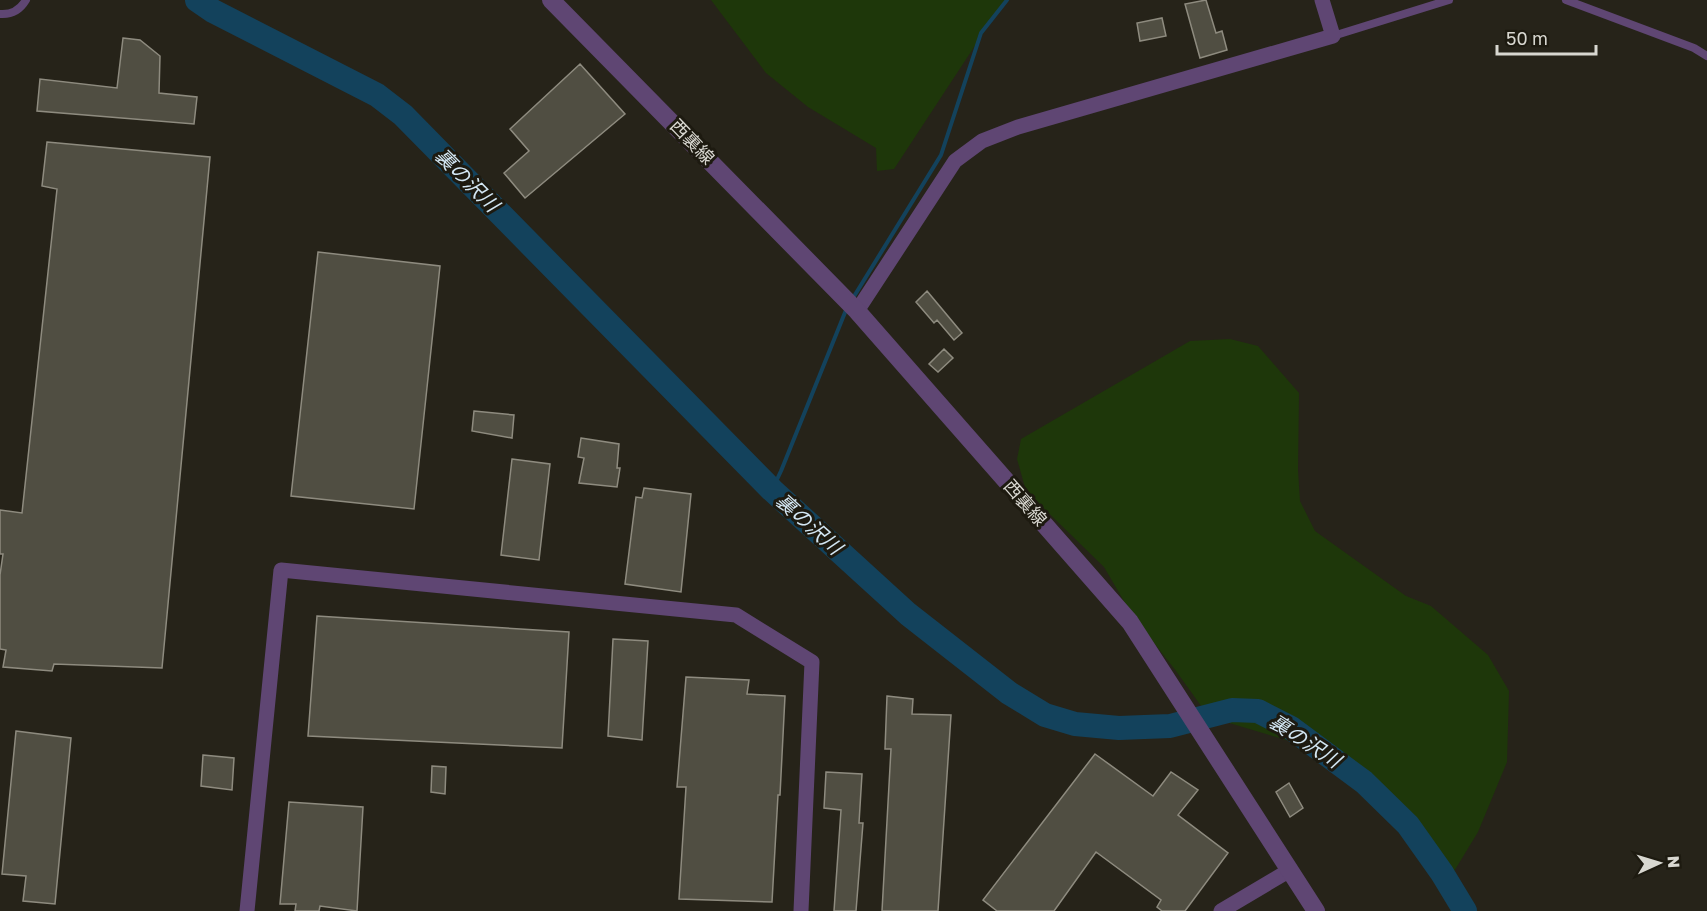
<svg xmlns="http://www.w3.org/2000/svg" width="1707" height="911" viewBox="0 0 1707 911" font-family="'Golos Text','Noto Sans JP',sans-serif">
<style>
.green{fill:#1e370a}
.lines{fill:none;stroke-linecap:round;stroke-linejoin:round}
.stream{stroke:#13425c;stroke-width:4}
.river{stroke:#13425c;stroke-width:24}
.building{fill:#504e42;stroke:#8e8b7f;stroke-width:1.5}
.service{stroke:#5f4673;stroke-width:8}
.minor{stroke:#5f4673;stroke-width:15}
.tertiary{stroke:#5f4673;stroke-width:18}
.labels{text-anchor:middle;stroke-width:6;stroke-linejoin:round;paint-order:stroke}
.street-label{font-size:18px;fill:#d8d7d0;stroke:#1d1a10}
.water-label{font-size:20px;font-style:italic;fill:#d3e7f4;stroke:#1d1a10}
</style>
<rect width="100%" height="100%" fill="#262319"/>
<!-- green -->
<path class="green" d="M711 0H1005L894 169 877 171 876 148 808 107 766 73Z
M1230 339 1258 346 1299 393 1298 470 1300 501 1315 531 1406 596 1431 606 1488 655 1509 691 1507 762 1478 832 1450 878 1363 785 1296 743 1209 717 1176 671 1132 615 1104 567 1026 491 1017 459 1021 439 1190 341Z"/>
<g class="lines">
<!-- stream -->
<path class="stream" d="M853 298 941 155 981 33 1007 0
M772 490 781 471 846 310"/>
<!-- river -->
<path class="river" d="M197 0 213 11 377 95 403 115 772 490 908 614 1009 693 1045 715 1075 724 1119 728 1170 726 1232 710 1258 711 1291 728 1364 782 1408 825 1442 873 1465 911"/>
</g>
<!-- building -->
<path class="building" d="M1206 0 1216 33 1222 31 1227 50 1200 58 1185 4Z
M1162 18 1166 36 1140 41 1137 23Z
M123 38 140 40 160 56 159 93 197 97 194 124 37 111 40 79 117 88Z
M580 64 625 114 525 198 504 173 529 151 510 129Z
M47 142 210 157 162 668 54 664 52 671 3 667 6 650 0 649V575L3 554H0V510L22 513 57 189 42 186Z
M318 252 440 266 414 509 291 496Z
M927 291 962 333 954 340 937 320 934 323 916 302Z
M944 349 953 358 938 372 929 364Z
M474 411 514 415 512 438 472 431Z
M581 438 619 444 617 468H620L617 487 579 483 584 458 578 457Z
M512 459 550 464 539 560 501 555Z
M644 488 691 494 681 592 625 584 636 497 642 498Z
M317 616 569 632 562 748 308 736Z
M613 639 648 641 642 740 608 736Z
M686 677 749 680 747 694 785 696 780 795H778L772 902 679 899 686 787H677Z
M887 696 913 699 912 714 951 715 938 911H882L891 749H885Z
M16 731 71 738 55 904 23 901 26 876 2 874Z
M1095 754 1153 796 1171 772 1198 790 1178 815 1228 853 1185 911H1162L1157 907 1161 900 1096 852 1054 911H997L983 900Z
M203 755 234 758 232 790 201 786Z
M432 766 446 767 445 794 431 792Z
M826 772 862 774 859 823H863L856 911H834L841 810 824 808Z
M1289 783 1303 808 1290 817 1276 792Z
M289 802 363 807 357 911 320 906 319 911H295L296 904H280Z"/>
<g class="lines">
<!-- service -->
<path class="service" d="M1566 0 1694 48 1707 56
M0 14C12 15 20 10 26 0
M1333 36 1449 0"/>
<!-- minor -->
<path class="minor" d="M857 311 955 161 982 141 1018 127 1333 36 1322 0
M247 911 281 570 736 615 812 662 801 911
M1221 911 1290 870"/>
<!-- tertiary -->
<path class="tertiary" d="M551 0 857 311 1130 622 1316 911"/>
</g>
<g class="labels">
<!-- street labels -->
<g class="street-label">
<text transform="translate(692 142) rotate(46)" y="6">西裏線</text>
<text transform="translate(1025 503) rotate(49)" y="6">西裏線</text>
</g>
<!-- water labels -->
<g class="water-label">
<text transform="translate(467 180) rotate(45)" y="7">裏の沢川</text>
<text transform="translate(809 524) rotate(42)" y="7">裏の沢川</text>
<text transform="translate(1305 741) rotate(33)" y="7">裏の沢川</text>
</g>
</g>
<!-- north arrow -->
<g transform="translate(1659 863) rotate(86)" stroke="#1d1a10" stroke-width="4.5" paint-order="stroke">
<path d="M0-4.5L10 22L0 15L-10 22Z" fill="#d8d7d0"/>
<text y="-9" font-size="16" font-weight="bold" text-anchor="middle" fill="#d8d7d0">N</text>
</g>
<!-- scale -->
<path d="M1497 45v9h99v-9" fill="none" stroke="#d8d7d0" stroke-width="3"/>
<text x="1506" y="45" font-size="18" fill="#d8d7d0" stroke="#1d1a10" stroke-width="4.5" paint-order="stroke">50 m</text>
</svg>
